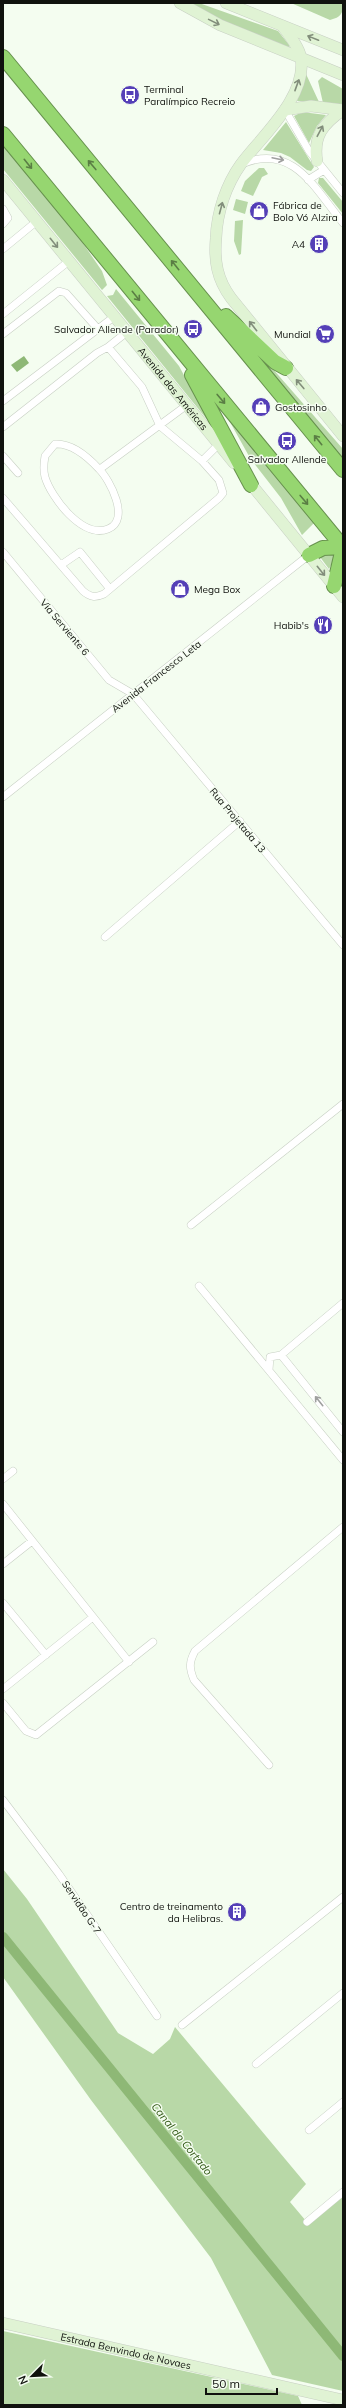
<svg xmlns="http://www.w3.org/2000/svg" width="346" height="2408" viewBox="0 0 346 2408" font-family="Mulish,sans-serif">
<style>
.green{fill:#b8d8a7}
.water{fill:#8eb876}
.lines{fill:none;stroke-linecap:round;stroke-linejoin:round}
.canal{stroke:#8eb876;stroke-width:10}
.street-casing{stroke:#c7cfc3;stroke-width:8}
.secondary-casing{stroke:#c7cfc3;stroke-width:12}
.highway-casing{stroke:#67914e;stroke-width:16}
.street{stroke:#fff;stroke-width:7}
.secondary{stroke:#e0f3d4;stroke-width:11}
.highway{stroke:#96d670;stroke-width:14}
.oneway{stroke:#828e7b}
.oneway2{stroke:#9fa09f}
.oneway3{stroke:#5a7e44}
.labels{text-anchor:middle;stroke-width:3;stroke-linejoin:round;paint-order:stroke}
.poi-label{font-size:10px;fill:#10120e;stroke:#f4fdf0;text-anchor:end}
.street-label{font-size:10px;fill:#10120e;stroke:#f4fdf0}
.water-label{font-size:11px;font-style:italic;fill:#325916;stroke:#f4fdf0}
</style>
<rect width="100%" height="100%" fill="#f4fdf0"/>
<!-- green -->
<path class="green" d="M187 3H199L278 31 290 46 287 48 256 37Z
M291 3H343C343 14 341 17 330 20Z
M306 74 319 102 297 101Z
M322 77 343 89V105L323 103 318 81Z
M302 112 326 115 317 126 309 143 294 116Z
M286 122 314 167 311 171 307 170 290 157 281 153 263 150Z
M3 144 67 220 102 271 107 285 102 290 3 169Z
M259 168H264L268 174 262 177 253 196 241 191 245 181Z
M319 178H323L343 202V214L318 183Z
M236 199 248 202 245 214 233 210Z
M243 220 241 254 239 255 234 241 235 221Z
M116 289 179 366 209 422 107 296 113 295Z
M250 347 265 360 343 449V463Z
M220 404 315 522 302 535 281 498 250 458Z
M338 552 329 569 317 553Z
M3 1869 27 1899 118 2033 153 2054 170 2039 175 2027 306 2184 290 2202 306 2221 343 2192V2391L272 2375 211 2258 91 2100 3 1977Z
M3 2331 298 2396 302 2405H3Z"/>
<!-- water -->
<path class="water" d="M24 356 29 363 17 372 11 365Z"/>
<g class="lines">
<!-- canal -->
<path class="canal" d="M3 1937 343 2356"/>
<defs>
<path id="street" d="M285 110 309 151 343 193
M242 164C293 142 315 189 343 223
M308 180 324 170
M3 209 8 218 3 224
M3 249 37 221
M3 314 69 261
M3 334 59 291 66 293 98 329
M108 347 127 332
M3 401 115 316
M3 427 97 353 108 347 142 387 160 426 202 461 219 480 223 493 219 498 104 594C95 598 90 597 83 591L3 498
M55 444C72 443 88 457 99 469 110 480 131 520 108 529 82 539 51 497 45 477 43 470 44 462 45 456Z
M3 456 18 473
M202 461 219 444
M100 469 187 405
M3 552 109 680 133 694 343 945
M61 565 80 552 110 589
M3 797 309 555
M105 937 240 821
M191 1225 343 1104
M199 1286 343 1460
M281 1355 343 1303
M269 1370 270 1357 281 1355 343 1432
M3 1479 13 1471
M3 1504 129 1662
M3 1564 32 1541
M3 1603 46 1655
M3 1689 93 1617
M3 1703 26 1731 36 1735 153 1642
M269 1765 194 1680C189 1668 189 1662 195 1651L343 1527
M3 1800 59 1874 157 2016
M182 2025 343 1897
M256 2064 343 1993
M309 2130 343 2102
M307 2222 343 2192"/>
<g id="secondary">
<path d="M180 3 220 25 343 75"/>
<path d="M226 3 343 50"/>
<path d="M283 27C290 36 299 47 301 58 307 97 262 136 241 164 226 185 217 212 216 238 214 261 217 279 231 298L343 436"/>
<path d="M285 110 311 106 343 110"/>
<path d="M317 161C313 136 323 124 343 110"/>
<path id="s1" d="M3 180 234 463"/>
<path d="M246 478 343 597"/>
<path id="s2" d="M3 2323 343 2400"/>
</g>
<path id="highway" d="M3 57 343 470
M3 134 343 547
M226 316 275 362 286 368
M192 375 251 485
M309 555 323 548 343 547
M334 586 343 548"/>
</defs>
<!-- street casing -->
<use href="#street" class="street-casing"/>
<!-- secondary casing -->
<use href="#secondary" class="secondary-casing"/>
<!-- highway casing -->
<use href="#highway" class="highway-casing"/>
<!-- street -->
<use href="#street" class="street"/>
<!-- secondary -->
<use href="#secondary" class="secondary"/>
<!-- highway -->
<use href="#highway" class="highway"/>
</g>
<!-- one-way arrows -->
<defs><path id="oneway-shaft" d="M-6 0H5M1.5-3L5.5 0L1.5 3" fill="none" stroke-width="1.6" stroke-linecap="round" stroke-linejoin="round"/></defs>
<g class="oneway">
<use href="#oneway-shaft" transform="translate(214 22) rotate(26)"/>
<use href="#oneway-shaft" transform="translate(313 38) rotate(-158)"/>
<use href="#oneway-shaft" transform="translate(297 85) rotate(-70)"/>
<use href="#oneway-shaft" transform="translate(320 131) rotate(-62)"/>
<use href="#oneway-shaft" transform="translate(221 208) rotate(-75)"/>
<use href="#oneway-shaft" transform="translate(54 243) rotate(51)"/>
<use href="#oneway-shaft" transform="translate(253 326) rotate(-128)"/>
<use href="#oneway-shaft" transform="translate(300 384) rotate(-130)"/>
<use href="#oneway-shaft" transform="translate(321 571) rotate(51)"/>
</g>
<g class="oneway2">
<use href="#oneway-shaft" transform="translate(278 159) rotate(12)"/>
<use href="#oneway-shaft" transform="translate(319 1401) rotate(-129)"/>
</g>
<g class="oneway3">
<use href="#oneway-shaft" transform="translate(28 164) rotate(51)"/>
<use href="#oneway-shaft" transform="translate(92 165) rotate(-130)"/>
<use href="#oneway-shaft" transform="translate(175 265) rotate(-129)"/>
<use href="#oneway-shaft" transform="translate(136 296) rotate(51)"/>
<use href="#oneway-shaft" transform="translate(221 399) rotate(50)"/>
<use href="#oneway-shaft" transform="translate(318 440) rotate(-129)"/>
<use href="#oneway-shaft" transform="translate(304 500) rotate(50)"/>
</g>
<!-- icons -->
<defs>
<symbol id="bus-disc" viewBox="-11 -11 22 22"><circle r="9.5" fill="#543fb7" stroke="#f4fdf0"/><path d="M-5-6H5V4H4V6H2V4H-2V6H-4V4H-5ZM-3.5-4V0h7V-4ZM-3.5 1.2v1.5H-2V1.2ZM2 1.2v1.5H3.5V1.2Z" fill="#fff"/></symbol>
<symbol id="shop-disc" viewBox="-11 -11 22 22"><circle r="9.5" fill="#543fb7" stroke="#f4fdf0"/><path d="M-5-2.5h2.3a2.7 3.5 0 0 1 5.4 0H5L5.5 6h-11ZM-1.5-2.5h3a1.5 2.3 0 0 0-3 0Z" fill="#fff"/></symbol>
<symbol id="building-disc" viewBox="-11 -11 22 22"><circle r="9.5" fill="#543fb7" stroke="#f4fdf0"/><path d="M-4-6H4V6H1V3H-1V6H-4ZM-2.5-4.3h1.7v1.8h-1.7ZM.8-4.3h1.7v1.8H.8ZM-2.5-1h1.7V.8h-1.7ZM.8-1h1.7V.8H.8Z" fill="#fff"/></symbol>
<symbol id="supermarket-disc" viewBox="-11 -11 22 22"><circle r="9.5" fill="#543fb7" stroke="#f4fdf0"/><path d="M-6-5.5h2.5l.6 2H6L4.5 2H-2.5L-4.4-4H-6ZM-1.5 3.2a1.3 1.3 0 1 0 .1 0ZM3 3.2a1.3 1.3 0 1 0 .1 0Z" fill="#fff"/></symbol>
<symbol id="restaurant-disc" viewBox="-11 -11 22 22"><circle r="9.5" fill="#543fb7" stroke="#f4fdf0"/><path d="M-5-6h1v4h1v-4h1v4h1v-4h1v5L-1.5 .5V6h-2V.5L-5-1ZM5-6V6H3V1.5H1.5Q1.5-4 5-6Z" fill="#fff"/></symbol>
</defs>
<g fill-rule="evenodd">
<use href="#bus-disc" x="119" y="84" width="22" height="22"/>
<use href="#shop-disc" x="248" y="200" width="22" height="22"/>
<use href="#building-disc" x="308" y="233" width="22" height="22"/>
<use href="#bus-disc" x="182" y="318" width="22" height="22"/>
<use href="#supermarket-disc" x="314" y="323" width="22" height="22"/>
<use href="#shop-disc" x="250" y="396" width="22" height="22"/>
<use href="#bus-disc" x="276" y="430" width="22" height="22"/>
<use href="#shop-disc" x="169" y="578" width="22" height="22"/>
<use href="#restaurant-disc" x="312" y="614" width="22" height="22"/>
<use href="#building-disc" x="226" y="1901" width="22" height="22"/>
</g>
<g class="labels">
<!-- poi labels -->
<g class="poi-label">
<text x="144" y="93" text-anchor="start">Terminal<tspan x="144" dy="12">Paralímpico Recreio</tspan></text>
<text x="273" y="209" text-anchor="start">Fábrica de<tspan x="273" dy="12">Bolo Vó Alzira</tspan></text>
<text x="305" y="248">A4</text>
<text x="179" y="333">Salvador Allende (Parador)</text>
<text x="311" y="338">Mundial</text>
<text x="275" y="411" text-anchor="start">Gostosinho</text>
<text x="287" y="463" text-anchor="middle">Salvador Allende</text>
<text x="194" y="593" text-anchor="start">Mega Box</text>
<text x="309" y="629">Habib's</text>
<text x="223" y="1910">Centro de treinamento<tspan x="223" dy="12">da Helibras.</tspan></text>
</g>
<!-- street labels -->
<g class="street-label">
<text dy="4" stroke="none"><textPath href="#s1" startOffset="269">Avenida das Américas</textPath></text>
<text transform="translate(65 627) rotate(50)" y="4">Via Serviente 6</text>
<text transform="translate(156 676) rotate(-38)" y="4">Avenida Francesco Leta</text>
<text transform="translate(238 820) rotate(50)" y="4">Rua Projetada 13</text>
<text transform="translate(82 1907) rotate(56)" y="4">Servidão G-7</text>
<text dy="4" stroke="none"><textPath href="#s2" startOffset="126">Estrada Benvindo de Novaes</textPath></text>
</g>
<!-- water labels -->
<g class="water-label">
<text transform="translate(182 2139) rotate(51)" y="4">Canal do Cortado</text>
</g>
</g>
<!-- border -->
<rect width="346" height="2408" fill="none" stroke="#10120e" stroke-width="8"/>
<!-- north arrow -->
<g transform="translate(32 2376) rotate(246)" stroke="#f4fdf0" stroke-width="3" paint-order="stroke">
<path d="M0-3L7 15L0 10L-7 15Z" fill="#10120e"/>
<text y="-6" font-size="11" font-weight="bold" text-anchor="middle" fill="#10120e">N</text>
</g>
<!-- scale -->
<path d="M206 2388v6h71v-6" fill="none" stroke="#10120e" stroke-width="2"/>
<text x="212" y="2388" font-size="12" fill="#10120e" stroke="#f4fdf0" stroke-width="3" paint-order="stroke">50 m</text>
</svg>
